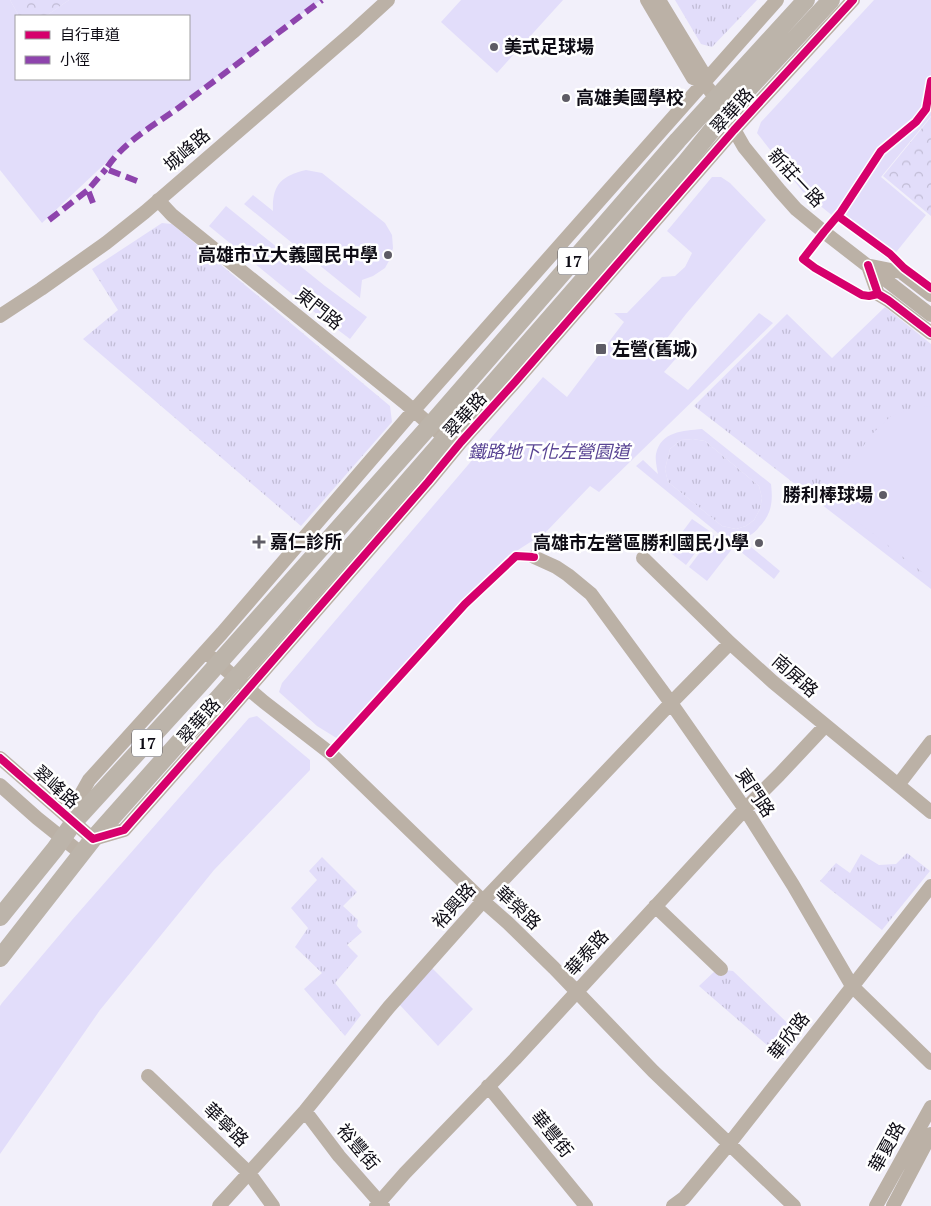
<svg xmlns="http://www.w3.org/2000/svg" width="931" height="1206" viewBox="0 0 931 1206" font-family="'PT Serif','Noto Sans TC',serif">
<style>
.grass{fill:url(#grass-tufts)}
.forest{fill:url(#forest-crowns)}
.park{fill:#e2ddfa;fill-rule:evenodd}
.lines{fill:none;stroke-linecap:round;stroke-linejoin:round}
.minor{stroke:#bbb1a6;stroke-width:14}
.major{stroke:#bcb4aa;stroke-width:18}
.quiet{stroke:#8e44ad;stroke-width:6;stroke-dasharray:12 6;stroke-linecap:butt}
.cycleway-casing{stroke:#fff;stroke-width:11}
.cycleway{stroke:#d6006c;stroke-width:8}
.poi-dot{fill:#5e5c65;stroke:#fff;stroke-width:2}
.labels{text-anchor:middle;stroke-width:5;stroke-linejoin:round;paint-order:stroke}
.shield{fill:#fff;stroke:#56555b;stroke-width:1}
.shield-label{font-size:16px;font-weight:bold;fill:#0e0c15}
.poi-label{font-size:18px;font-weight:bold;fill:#0e0c15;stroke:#fff;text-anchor:start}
.street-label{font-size:18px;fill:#0e0c15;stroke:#fff}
.park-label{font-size:18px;font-style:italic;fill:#5a4594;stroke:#fff}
</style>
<defs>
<pattern id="grass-tufts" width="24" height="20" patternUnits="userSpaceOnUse" patternTransform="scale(1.25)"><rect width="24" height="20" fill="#e2ddfa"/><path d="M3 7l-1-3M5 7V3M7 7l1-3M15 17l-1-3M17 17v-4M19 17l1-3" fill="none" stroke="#c1bcd5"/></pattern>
<pattern id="forest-crowns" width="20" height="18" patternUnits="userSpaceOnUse" patternTransform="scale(1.25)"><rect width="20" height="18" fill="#e2ddfa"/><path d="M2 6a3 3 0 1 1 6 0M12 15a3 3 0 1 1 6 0" fill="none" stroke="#c1bcd5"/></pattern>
</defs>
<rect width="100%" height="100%" fill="#f2f0fa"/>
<!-- grass -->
<path class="grass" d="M675 0H757L712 47 701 44Z
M162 223 172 224 390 406 392 422 301 526 83 339 118 310 92 269Z
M885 307 931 344V589L694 406 787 314 832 358Z
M693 439 705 441 759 486 762 498 760 509 754 520 746 526 736 529 722 526 668 482 665 469 670 449 681 440Z
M907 853 930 871 882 930 831 890 820 881 836 863 850 873 861 854 879 865 896 864Z
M322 857 357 892 343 906 358 920 357 926 362 932 347 945 358 956 335 983 361 1015 345 1036 304 989 322 973 295 947 308 928 291 908 317 880 309 871Z
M717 969 733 971 800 1035 783 1059 699 986Z"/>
<!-- forest -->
<path class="forest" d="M10 0H69L46 16H19Z
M931 117V216L883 176Z"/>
<!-- park -->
<path class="park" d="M0 0H10L19 16H16V79H189V16H46L69 0H321L129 141 42 223 0 170Z
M461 0H563L497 73 441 22Z
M874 0H931V116L881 177 926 215 889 261 803 192 757 133 761 122Z
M306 170 322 173 385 223 392 235 393 248 390 259 385 268 373 276 362 280 360 298 244 204 253 195 273 211C272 185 281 176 306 170Z
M712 177H721L730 183 766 220 686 314 664 342 680 354 664 372 688 390 759 313 773 323 599 492 590 486 546 532 518 550 427 641 338 739 317 726 279 692 282 683 543 377 567 397 624 322 614 313H627L662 277 675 276 685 267 692 253 667 231Z
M226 206 325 286 367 317 350 339 309 308 209 226Z
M926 406 931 407V579L835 504 834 487 872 434 891 416 907 410Z
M702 429 771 484C773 501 772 514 759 527 757 530 753 534 750 535 747 536 742 536 739 537L780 571 774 579 636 466 643 460 658 474C657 468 655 460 656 454 661 431 683 431 702 429ZM693 439 705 441 759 486 762 498 760 509 754 520 746 526 736 529 722 526 668 482 665 469 670 449 681 440Z
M692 519 711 532 686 565 668 551Z
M713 535 732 549 707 581 689 567Z
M257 716 310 760V770L214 870 100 1010 0 1154V1006L2 1003 72 920 249 718Z
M430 966 473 1009 438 1046 398 1003Z"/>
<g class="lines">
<!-- minor -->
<path class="minor" d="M647 0 693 78 704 83 716 98 744 147 780 191 796 209 824 232 931 315
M659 0 702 71 704 83
M158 200 172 215 404 402 452 444
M868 266 878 294 888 300 931 333
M871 266 901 272 931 295
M0 316 41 289 106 243 145 212 353 32 388 0
M534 557 556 567 568 575 591 594 671 703 745 809 793 885 852 986 931 1063
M643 558 730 643 773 682 931 812
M211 657 264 702 330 753 483 901 508 923 554 968 653 1071 794 1206
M0 758 93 839 124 830 222 719 428 482 461 442 515 382 734 130 853 0
M0 785 37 818 82 854
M898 785 931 742
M74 822 80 796 89 780 222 633 414 410 777 0
M655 906 721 969
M148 1076 249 1173 273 1206
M488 1086 586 1206
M305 1111 339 1156 383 1206
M219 1206 305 1111 389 1007 483 901 671 703 730 643
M376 1206 405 1173 515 1059 745 809 779 775 825 726
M673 1206 684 1198 729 1144 931 886
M876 1206 931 1107
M893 1206 931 1134"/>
<!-- major -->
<path class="major" d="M0 917 55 849 74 822 200 684 434 421 678 140 806 0
M0 958 93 839 253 659 686 162 725 114 831 0"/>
<!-- quiet -->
<path class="quiet" d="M137 181 106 169C124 141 155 125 181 106 228 71 275 35 322 0
M93 203 88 190 106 169
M49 220 88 190"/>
<defs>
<path id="cycleway" d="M838 216 890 254 904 268 931 288
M868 265 878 294 888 300 931 333
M878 294 869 296 862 295 815 268 803 259 824 232 841 212 881 151 916 122 926 109 931 81
M330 753 465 604 516 556 534 557
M0 758 93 839 124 830 222 719 428 482 461 442 515 382 734 130 853 0"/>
</defs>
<!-- cycleway casing -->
<use href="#cycleway" class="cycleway-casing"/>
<!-- cycleway -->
<use href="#cycleway" class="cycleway"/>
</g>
<!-- markers -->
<g class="poi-dot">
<circle cx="494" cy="47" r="5"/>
<circle cx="566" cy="98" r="5"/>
<circle cx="388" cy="255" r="5"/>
<rect x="595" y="343" width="12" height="12" rx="2.5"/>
<circle cx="883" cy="495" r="5"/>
<path d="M256.5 534.5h5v5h5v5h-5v5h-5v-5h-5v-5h5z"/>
<circle cx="759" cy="543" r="5"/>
</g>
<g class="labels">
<!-- shield labels -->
<g class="shield">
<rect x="558" y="247.5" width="30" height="27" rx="4"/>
<rect x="132" y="729.5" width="30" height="27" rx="4"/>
</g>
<g class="shield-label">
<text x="573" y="267">17</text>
<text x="147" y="749">17</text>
</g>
<!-- poi labels -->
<g class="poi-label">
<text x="504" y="53">美式足球場</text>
<text x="576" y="104">高雄美國學校</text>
<text x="378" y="261" text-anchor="end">高雄市立大義國民中學</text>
<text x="612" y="355">左營(舊城)</text>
<text x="873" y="501" text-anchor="end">勝利棒球場</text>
<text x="270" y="548">嘉仁診所</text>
<text x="749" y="549" text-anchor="end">高雄市左營區勝利國民小學</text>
</g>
<!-- street labels -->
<g class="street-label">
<text transform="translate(732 111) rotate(-48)" y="6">翠華路</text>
<text transform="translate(187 150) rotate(-41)" y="6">城峰路</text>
<text transform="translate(796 178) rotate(47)" y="6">新莊一路</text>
<text transform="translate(319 309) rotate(39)" y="6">東門路</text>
<text transform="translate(465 415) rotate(-48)" y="6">翠華路</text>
<text transform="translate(795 676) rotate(41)" y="6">南屏路</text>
<text transform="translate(199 721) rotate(-49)" y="6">翠華路</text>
<text transform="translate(56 787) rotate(41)" y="6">翠峰路</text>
<text transform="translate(755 793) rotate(56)" y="6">東門路</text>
<text transform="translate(454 906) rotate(-48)" y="6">裕興路</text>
<text transform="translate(518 908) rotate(43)" y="6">華榮路</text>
<text transform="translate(587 953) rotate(-48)" y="6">華泰路</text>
<text transform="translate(789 1036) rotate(-52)" y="6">華欣路</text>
<text transform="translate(226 1125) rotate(44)" y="6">華寧路</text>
<text transform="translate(552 1134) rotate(51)" y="6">華豐街</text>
<text transform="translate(358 1147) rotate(50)" y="6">裕豐街</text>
<text transform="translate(887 1147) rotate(-61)" y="6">華夏路</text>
</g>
<!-- park labels -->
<g class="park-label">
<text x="549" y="458">鐵路地下化左營園道</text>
</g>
</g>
<!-- legend -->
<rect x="15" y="15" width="175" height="65" fill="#ffffff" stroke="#9f9ea1"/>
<rect x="25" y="31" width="25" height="8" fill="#d6006c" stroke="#9f9ea1"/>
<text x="60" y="40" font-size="15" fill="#0e0c15">自行車道</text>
<rect x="25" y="56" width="25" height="8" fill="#8e44ad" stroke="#9f9ea1"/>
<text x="60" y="65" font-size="15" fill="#0e0c15">小徑</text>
</svg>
